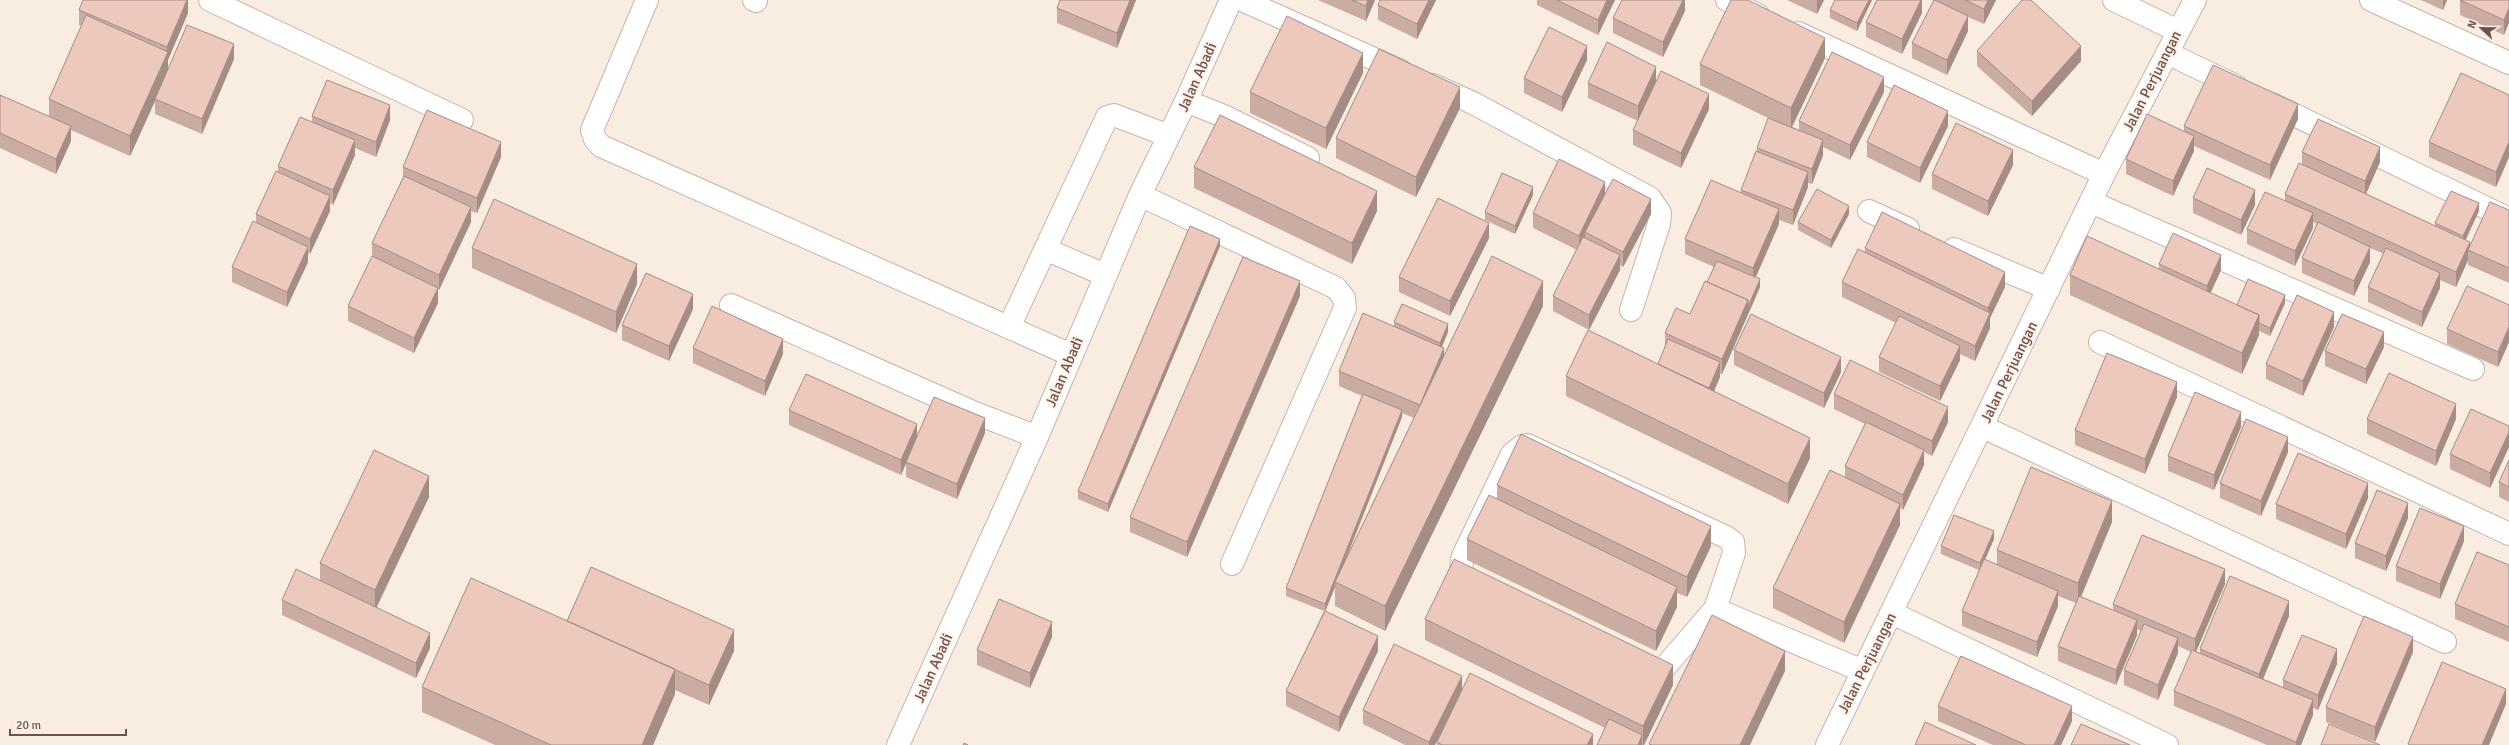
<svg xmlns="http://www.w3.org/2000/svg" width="2509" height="745" viewBox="0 0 2509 745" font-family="Signika,sans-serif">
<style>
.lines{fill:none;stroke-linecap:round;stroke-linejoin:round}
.minor-casing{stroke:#c8b3aa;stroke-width:24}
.minor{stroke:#fff;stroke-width:22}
.wall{fill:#cbaca3;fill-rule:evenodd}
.shaded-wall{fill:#a58c84}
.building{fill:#ecc8bd;stroke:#a58c84}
.labels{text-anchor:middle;stroke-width:4;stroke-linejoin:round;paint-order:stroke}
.street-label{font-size:15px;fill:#6e524b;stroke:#fdf1e8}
</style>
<rect width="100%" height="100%" fill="#f9ede2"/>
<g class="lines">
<defs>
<path id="minor" d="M210 0 462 120
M647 0 592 130 595 139 601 146 1071 355
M754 0 756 1
M1242 0 1401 71
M1727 0 1758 15
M2114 0 2178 31
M2371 0 2509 63
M1798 33 2104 174
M2167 53 2236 86
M1433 85 1473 103 1650 198 1660 213 1659 224 1631 310
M1186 101 1226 117 1308 158
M2272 104 2509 219
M1140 195 1336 288 1344 298 1345 308 1232 564
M2091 202 2473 369
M1869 211 1908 229
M1045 249 1105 275
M1954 249 2049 289
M731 305 975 413 1037 437
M1009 327 1107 117 1114 115 1169 136
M2100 342 2509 534
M1983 427 2445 642
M1527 445 1726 537 1733 542 1734 553 1715 609 1664 668 1656 671 1651 669 1468 583C1461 575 1460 566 1463 556L1512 454 1522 446Z
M1715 609 1863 671
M1892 613 2167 745
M898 745 1037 437 1140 195 1186 101 1231 0
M1827 745 2104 174 2195 0"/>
</defs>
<!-- minor casing -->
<use href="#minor" class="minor-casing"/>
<!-- minor -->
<use href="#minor" class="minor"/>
</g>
<!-- wall -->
<path class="wall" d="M188 0V13L168 60V70L234 59 202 134 155 114V101L130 156 71 130V141L56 174 0 148V95L49 117V99L82 26 79 25V10Z
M1060 0H1136L1117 48 1057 23V8Z
M1318 0H1375L1366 21Z
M1436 0 1417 39 1378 20V5Z
M1537 0H1615L1598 35 1537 5Z
M1685 0V11L1663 57 1613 33V18Z
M1787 0H1824L1817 14Z
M1872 0 1857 31 1830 18V10Z
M1922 0V13L1902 54 1866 37V22Z
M1934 0H1996L1984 24 1968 17V31L1947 75 1912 58V43Z
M2421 0H2447L2443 10Z
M2460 0H2509L2504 35 2460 15Z
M1977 51 2081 61 2032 116 1977 66Z
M1825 58 1792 127 1799 130V121L1884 92 1850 160 1823 147V155L1812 184 1808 183V187L1793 225 1779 220V224L1756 277 1760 287 1722 374H1720V377L1714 391 1810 458 1788 504 1566 396V376L1658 364 1665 348V333L1690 314 1707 282 1714 267 1685 254V239L1741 193V190L1757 152V148L1770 119 1700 85V64Z
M1587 60 1562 112 1524 93V78Z
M1656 67 1638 121 1588 98V83Z
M1363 73 1326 149 1250 113V92Z
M2509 95V157L2496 187 2429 157V142Z
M1460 108 1416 197 1336 158V138Z
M1709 109 1681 168 1633 145V130Z
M312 116 390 120 376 157 355 148V155L333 205 330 203V211L310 254 308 253V262L287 307 232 282V267L256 222V214L278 173V166L312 122Z
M2298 119 2270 180 2194 146V151L2173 196 2126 174V159L2184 131V126Z
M1948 126 1920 183 1867 157V142Z
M2302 152 2380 162 2366 194 2435 226V223L2479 211 2466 240 2470 247 2509 210V283L2468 265V260L2456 287 2440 280V288L2422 327 2368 302V287L2384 254 2370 248V262L2354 296 2302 273V258L2317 224 2313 222V228L2295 266 2247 244V229L2285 200V194L2302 164Z
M501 157 477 213 471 211V222L439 290 438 289V303L414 353 348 321V306L372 257V243L403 178V167Z
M2013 165 1988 216 1932 189V174Z
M1194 167 1377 211 1352 264 1194 188Z
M1533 195 1515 234 1485 220V212Z
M1605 195 1651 214 1623 267 1620 265V270L1589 330 1553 311V296L1577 250 1533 228V213Z
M2193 198 2255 205 2241 235 2193 213Z
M1849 214 1831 248 1798 230V222Z
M1489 238 1450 316 1399 292V277Z
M1220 246 1108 512 1078 499V491Z
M472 248 637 284 616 333 472 268Z
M1865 248 2005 287 1990 318V328L1975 361 1960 354V360L1940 401 1879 372V357L1896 323 1842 297V282L1865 252Z
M2159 264 2221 270 2210 293 2237 305 2285 303 2270 336 2259 331V335L2242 374 2070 295V275L2159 269Z
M1300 296 1187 557 1130 532V517Z
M2509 305V342L2498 367 2447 344V329Z
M1543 306 1385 631 1335 606V587L1325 611 1378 651 1339 732 1286 706V691L1324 611 1286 596V588L1362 396 1339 386V371L1394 326V322L1448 332 1442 347 1444 355ZM1402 413 1414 418 1347 557 1402 417Z
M693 309 669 361 622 340V325Z
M2334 327 2303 396 2266 379V364Z
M2384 347 2366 384 2325 366V351Z
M693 348 783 354 765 396 693 363Z
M1734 350 1841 372 1824 408 1734 365Z
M1834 394 1948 422 1932 456 1924 452V465L1903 510 1900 508V525L1844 643 1773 608V588L1845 477V466L1865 424 1834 409Z
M2177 397 2145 474 2075 445V430Z
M789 410 917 437 985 433 957 499 906 477V463L901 475 789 425Z
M2367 419H2456L2436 466 2367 434Z
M2509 426V447L2490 488 2450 469V454Z
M2241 427 2214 490 2168 471V456Z
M2288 452 2261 516 2220 498V483Z
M2509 460V502L2499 497V482Z
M1497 485 1711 546 1687 597 1677 593V607L1656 651 1467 560V539L1497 499Z
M429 497 377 607 430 648 416 678 282 615V600L320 580V563Z
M2368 498 2346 549 2276 519V504Z
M2408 518 2386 571 2355 558V543Z
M2112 522 2081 597 2113 611V604L2225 584 2196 652 2200 653V649L2289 616 2263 679 2283 687V680L2337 664 2318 710 2313 708V715L2301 745H2267L2174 706V691L2191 652 2178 646V653L2158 700 2124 685V670L2141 631 2137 629V635L2116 685 2058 661V646L2076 603 2058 596V606L2037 657 1962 626V611L1979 570 1941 554V546L1994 539 1985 560 1997 565V550Z
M2464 541 2440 599 2396 581V566Z
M2509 565V642L2455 619V604Z
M1425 619 1673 685 1644 745H1597L1605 728 1425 640Z
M567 621 734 651 709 705 675 690V694L653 745H495L422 712V687Z
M1052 637 1030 688 977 665V650Z
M2413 652 2375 742 2326 722V707Z
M1462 691 1593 745H1437V742L1455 704 1435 745H1405L1363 724V710Z
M1938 706 2072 721 2061 745H1993L1938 721Z"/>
<!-- shaded-wall -->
<path class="shaded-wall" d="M187 0H188V13L168 60V72L155 99V101L130 156V136L167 53V47Z
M1130 0H1136L1117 48V33Z
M1368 0H1375L1366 21V6Z
M1429 0H1436L1417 39V24Z
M1607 0H1615L1598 35V20Z
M1683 0H1685V11L1663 57V42Z
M1817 0H1824L1817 14Z
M1869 0H1872L1857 31V23Z
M1921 0H1922V13L1902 54V39Z
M1988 0H1996L1984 24V9Z
M2443 0H2447L2443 10Z
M2509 8V23L2504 35V20Z
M1968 16V31L1947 75V60Z
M1825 38V58L1791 129V108Z
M234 44V59L202 134V119Z
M1587 46V60L1562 112V97Z
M2081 46V61L2032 116V101Z
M1363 53V73L1326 149V128Z
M1656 67V82L1638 121V106Z
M1884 77V92L1850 160V145Z
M1460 87V108L1416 197V177Z
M1709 94V109L1681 168V153Z
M2298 104V119L2270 180V165Z
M390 105V120L376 157V142Z
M1948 111V126L1920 183V168Z
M71 126V141L56 174V159Z
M2194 136V151L2173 196V181Z
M355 140V155L333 205V190Z
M1823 140V155L1812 184V169Z
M501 142V157L477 213V198Z
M2509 142V157L2496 187V172Z
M2380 147V162L2365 196V181Z
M2013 150V165L1988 216V201Z
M1808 172V187L1793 225V210Z
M1605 182V197L1585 232V238L1579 251V236Z
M1533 187V195L1515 234V226Z
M2255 190V205L2241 235V220Z
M1377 191V211L1352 264V243Z
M330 196V211L310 254V239Z
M1651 199V214L1623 267V252Z
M2479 203V211L2463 244V236Z
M1849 206V214L1831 248V240Z
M471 207V222L439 290V275Z
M1779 209V224L1753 283V268Z
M2313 213V228L2295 266V251Z
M1489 223V238L1450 316V301Z
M1220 239V246L1108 512V504Z
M2470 242V251L2468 250V260L2456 287V272Z
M308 247V262L287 307V292Z
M2370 247V262L2354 296V281Z
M1620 255V270L1589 330V315Z
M2221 255V270L2207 301V286Z
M637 264V284L616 333V312Z
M2005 272V287L1990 318V328L1975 361V346L1988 318V308Z
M2440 273V288L2422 327V312Z
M1760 279V287L1722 374V359L1748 300Z
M1300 281V296L1187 557V542Z
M1543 281V306L1385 631V606Z
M438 288V303L414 353V338Z
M693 294V309L669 361V346Z
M2285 295V303L2270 336V328Z
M2334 312V327L2303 396V381Z
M2259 315V335L2242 374V353Z
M1448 324V332L1440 351V343Z
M2509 327V342L2498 367V352Z
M2384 332V347L2366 384V369Z
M783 339V354L765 396V381Z
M1960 346V360L1940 401V386Z
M1444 348V363L1420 405Z
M1841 357V372L1824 408V393Z
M1720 362V377L1708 405V390Z
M2177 382V397L2145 474V459Z
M2456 404V419L2436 466V451Z
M1948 407V422L1932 456V441Z
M1402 410V417L1336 583 1335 582V587L1325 612V604Z
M2241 412V427L2214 490V475Z
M985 418V433L957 499V484Z
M917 424V439L901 475V460Z
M2509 432V447L2490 488V473Z
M2288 437V452L2261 516V501Z
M1810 438V458L1788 504V484Z
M1924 450V465L1903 510V495Z
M429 476V497L375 610V590Z
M2368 483V498L2346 549V534Z
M2112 501V522L2078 604V583Z
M2408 503V518L2386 571V556Z
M1900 504V525L1844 643V622Z
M1711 526V546L1687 597V577Z
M2464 526V541L2440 599V584Z
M1994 531V539L1980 571V563Z
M2225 569V584L2195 654V639Z
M1677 587V607L1656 651V631Z
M2058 591V606L2037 657V642Z
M2289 601V616L2259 689V674Z
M2137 620V635L2116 685V670Z
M1052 622V637L1030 688V673Z
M734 630V651L709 705V685Z
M430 633V648L416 678V663Z
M1378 636V651L1339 732V717Z
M2413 637V652L2375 742V727Z
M2178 638V653L2158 700V685Z
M2337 649V664L2318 710V695Z
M1785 651V671L1750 745H1740Z
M1673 665V685L1644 745H1643V726Z
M675 669V694L653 745H642Z
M1462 676V691L1435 745H1429V742Z
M2506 689V704L2489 745H2482Z
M2313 700V715L2301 745H2296V742Z
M2072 706V721L2061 745H2054Z
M1593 734V745H1587Z
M1642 735V745H1638Z"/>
<!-- building -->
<path class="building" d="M83 0H187L167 47 79 10Z
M1060 0H1130L1117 33 1057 8Z
M1352 0H1368L1366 6Z
M1380 0H1429L1417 24 1378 5Z
M1557 0H1607L1598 20Z
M1622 0H1683L1663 42 1613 18Z
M1731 0H1748L1825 38 1791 108 1700 64Z
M1835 0H1869L1857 23 1830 10Z
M1877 0H1921L1902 39 1866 22Z
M1934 0H1935L1968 16 1947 60 1912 43Z
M1965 0H1988L1984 9Z
M2022 0H2031L2081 46 2032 101 1977 51Z
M2460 0H2509V8L2504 20Z
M86 15 168 52 130 136 49 99Z
M1287 16 1363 53 1326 128 1250 92Z
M187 25 234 44 202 119 155 99Z
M1549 27 1587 46 1562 97 1524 78Z
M1607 42 1656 67 1638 106 1588 83Z
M1379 49 1460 87 1416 177 1336 138Z
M1832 52 1884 77 1850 145 1799 121Z
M2213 65 2298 104 2270 165 2184 126Z
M1661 71 1709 94 1681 153 1633 130Z
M2461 73 2509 95V142L2496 172 2429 142Z
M327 80 390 105 376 142 312 116Z
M1894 85 1948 111 1920 168 1867 142Z
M0 95 71 126 56 159 0 133Z
M427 110 501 142 477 198 403 167Z
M2147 114 2194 136 2173 181 2126 159Z
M1220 115 1377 191 1352 243 1194 167Z
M300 117 355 140 333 190 278 166Z
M1768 118 1823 140 1812 169 1757 148Z
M2318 119 2380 147 2365 181 2302 152Z
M1956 123 2013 150 1988 201 1932 174Z
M1756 151 1808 172 1793 210 1741 190Z
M1559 159 1605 182 1579 236 1533 213Z
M2299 163 2470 242 2456 272 2285 194Z
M2207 168 2255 190 2241 220 2193 198Z
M276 171 330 196 310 239 256 214Z
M1502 173 1533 187 1515 226 1485 212Z
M404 176 471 207 439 275 372 243Z
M1613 179 1651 199 1623 252 1585 232Z
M1711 180 1779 209 1753 268 1685 239Z
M1817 189 1849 206 1831 240 1798 222Z
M2451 191 2479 203 2463 236 2435 223Z
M2265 192 2313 213 2295 251 2247 229Z
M1438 198 1489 223 1450 301 1399 277Z
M494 199 637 264 616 312 472 248Z
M2490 202 2509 210V268L2468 250Z
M1882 212 2005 272 1988 308 1865 248Z
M253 221 308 247 287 292 232 267Z
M2318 222 2370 247 2354 281 2302 258Z
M1190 226 1220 239 1108 504 1078 491Z
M2173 233 2221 255 2207 286 2159 264Z
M2087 236 2259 315 2242 353 2070 275Z
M1583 237 1620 255 1589 315 1553 296Z
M2386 248 2440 273 2422 312 2368 287Z
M1858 249 1990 313 1975 346 1842 282Z
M372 256 438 288 414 338 348 306Z
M1492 256 1543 281 1385 606 1335 582Z
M1243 257 1300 281 1187 542 1130 517Z
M1717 261 1760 279 1748 307V300L1707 282Z
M646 273 693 294 669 346 622 325Z
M2248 279 2285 295 2270 328 2259 323V315L2237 305Z
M1705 281 1748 300 1722 359 1665 333 1676 308 1690 314Z
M2467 286 2509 305V327L2498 352 2447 329Z
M2297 295 2334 312 2303 381 2266 364Z
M1402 304 1448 324 1440 343 1394 322Z
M712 306 783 339 765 381 693 348Z
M1363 313 1444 348 1420 405 1339 371Z
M1751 314 1841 357 1824 393 1734 350Z
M2342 314 2384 332 2366 369 2325 351Z
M1899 316 1960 346 1940 386 1879 357Z
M1588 330 1810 438 1788 484 1566 376Z
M1668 339 1720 362 1709 388 1658 364Z
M2107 353 2177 382 2145 459 2075 430Z
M1850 360 1948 407 1932 441 1834 394Z
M2389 373 2456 404 2436 451 2367 419Z
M806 374 917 424 901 460 789 410Z
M2195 392 2241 412 2214 475 2168 456Z
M1363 394 1402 410 1325 604 1286 588Z
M934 397 985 418 957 484 906 462Z
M2471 409 2509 426V432L2490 473 2450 454Z
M2246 419 2288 437 2261 501 2220 483Z
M1866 422 1924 450 1903 495 1845 466Z
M1521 434 1711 526 1687 577 1497 485Z
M374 450 429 476 375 590 320 563Z
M2298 453 2368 483 2346 534 2276 504Z
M2509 460V487L2499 482Z
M2031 467 2112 501 2078 583 1997 550Z
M1830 470 1900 504 1844 622 1773 588Z
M2377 490 2408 503 2386 556 2355 543Z
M1489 495 1677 587 1656 631 1467 539Z
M2420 508 2464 526 2440 584 2396 566Z
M1954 515 1994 531 1980 563 1941 546Z
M2142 535 2225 569 2195 639 2113 604Z
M2477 552 2509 565V627L2455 604Z
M1454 559 1673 665 1643 726 1425 619Z
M1984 559 2058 591 2037 642 1962 611Z
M591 567 734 630 709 685 567 621Z
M296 569 430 633 416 663 282 600Z
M2230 576 2289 601 2259 674 2200 649Z
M471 578 675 669 642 745H551L422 687Z
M2079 596 2137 620 2116 670 2058 646Z
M999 599 1052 622 1030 673 977 650Z
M1325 611 1378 636 1339 717 1286 691Z
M1712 615 1785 651 1740 745H1652L1649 744Z
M2364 616 2413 637 2375 727 2326 707Z
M2144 624 2178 638 2158 685 2124 670Z
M2302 635 2337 649 2318 695 2283 680Z
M1394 644 1462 676 1429 742 1363 710Z
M2192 650 2313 700 2296 742 2174 691Z
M1961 656 2072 706 2054 745H2026L1938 706Z
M2442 662 2506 689 2482 745H2410L2408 744Z
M1470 673 1593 734 1587 745H1442L1437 742Z
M1609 719 1642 735 1638 745H1597Z
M1925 722 1976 745H1915Z
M2081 724 2130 745H2071Z
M2329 724 2380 745H2321Z
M964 743 968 745H963Z"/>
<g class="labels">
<!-- street labels -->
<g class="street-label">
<text transform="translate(1197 77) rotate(-66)" y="5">Jalan Abadi</text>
<text transform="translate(2152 81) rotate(-63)" y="5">Jalan Perjuangan</text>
<text transform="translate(1064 372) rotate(-67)" y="5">Jalan Abadi</text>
<text transform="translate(2009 372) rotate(-64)" y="5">Jalan Perjuangan</text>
<text transform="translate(1867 663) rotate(-63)" y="5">Jalan Perjuangan</text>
<text transform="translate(933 668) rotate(-66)" y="5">Jalan Abadi</text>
</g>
</g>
<!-- north arrow -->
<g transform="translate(2481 28) rotate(292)" stroke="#fdf1e8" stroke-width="3" paint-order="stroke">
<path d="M0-3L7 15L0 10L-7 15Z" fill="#6e524b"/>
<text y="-6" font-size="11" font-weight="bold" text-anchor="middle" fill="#6e524b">N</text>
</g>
<!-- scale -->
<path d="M10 729v6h116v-6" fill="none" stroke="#6e524b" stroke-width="2"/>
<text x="16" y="729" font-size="12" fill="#6e524b" stroke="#fdf1e8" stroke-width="3" paint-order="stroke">20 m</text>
</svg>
